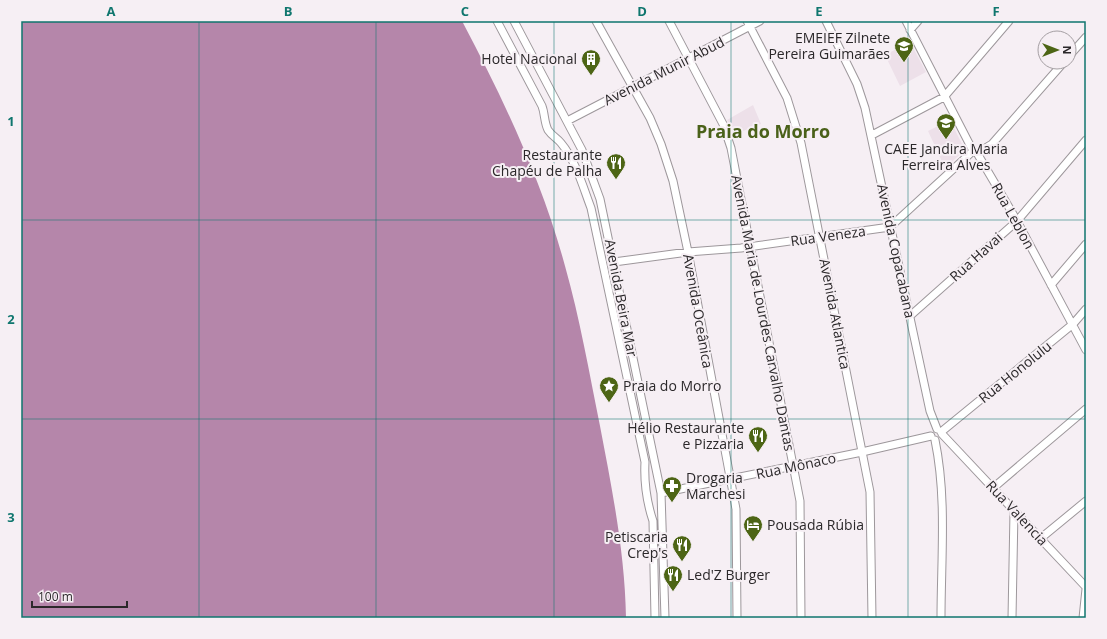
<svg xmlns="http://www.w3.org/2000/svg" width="1107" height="639" viewBox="0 0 1107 639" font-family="'Open Sans',sans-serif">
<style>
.built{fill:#ede0e9}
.water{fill:#b586aa}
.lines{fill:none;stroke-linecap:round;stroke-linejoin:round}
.minor-casing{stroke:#9d979b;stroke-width:9}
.minor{stroke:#fff;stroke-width:7}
.grid{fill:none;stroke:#0f766e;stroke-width:1;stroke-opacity:0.55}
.labels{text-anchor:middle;stroke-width:4;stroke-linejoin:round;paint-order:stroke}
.poi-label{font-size:14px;fill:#2b282a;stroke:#f6eff4;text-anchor:end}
.street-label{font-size:14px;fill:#2b282a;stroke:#f6eff4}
.district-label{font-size:18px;font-weight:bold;fill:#4a6119;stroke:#f6eff4}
.neatline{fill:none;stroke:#0f766e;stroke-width:1.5}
.grid-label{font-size:13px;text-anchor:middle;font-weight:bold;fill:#0f766e}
</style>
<rect width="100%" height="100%" fill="#f6eff4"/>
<!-- built -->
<path class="built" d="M910 42 926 72 900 86 885 55Z
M753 105 761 124 733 135 727 120Z
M950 120 965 150 945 168 928 131Z"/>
<!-- water -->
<path class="water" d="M21 21H462C504 100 542 181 565 266 580 319 589 372 600 426 612 489 625 553 626 618H21Z"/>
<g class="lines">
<defs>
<path id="minor" d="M497 21 542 106C545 114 544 122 548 130 552 136 557 138 561 143 576 161 583 187 591 208L645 462C644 481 647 503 653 521L655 618
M514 21 582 150 600 199 661 493 665 618
M596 21 650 118 661 144 673 181 688 252 736 509 737 618
M669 21 723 124 731 148 800 501 801 618
M747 21 787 98 801 143 870 492 872 618
M826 21 857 84 865 108 930 411 937 429
M906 21 973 151 977 153 1017 221 1086 350
M910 30 918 21
M1069 56 1086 37
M567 121 760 21
M872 135 944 97 1009 21
M977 153 992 144 1064 62
M614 262 688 252 741 248 890 227 973 151
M1051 285 1086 244
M910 316 1017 221 1086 140
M941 432 1073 324 1086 309
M942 434 1086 587
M935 440C947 498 941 559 941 618
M993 488 1086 409
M661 493 862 452 931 436
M1041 538 1086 501
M1012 618 1014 511
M1083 618 1086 589"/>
</defs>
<!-- minor casing -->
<use href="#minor" class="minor-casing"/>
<!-- minor -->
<use href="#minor" class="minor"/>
</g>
<!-- grid -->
<path class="grid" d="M199 21V618M376 21V618M554 21V618M731 21V618M908 21V618M21 220H1086M21 419H1086"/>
<!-- icons -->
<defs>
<symbol id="school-pin" viewBox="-11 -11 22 30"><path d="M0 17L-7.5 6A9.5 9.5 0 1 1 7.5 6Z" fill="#4d6515" stroke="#f6eff4"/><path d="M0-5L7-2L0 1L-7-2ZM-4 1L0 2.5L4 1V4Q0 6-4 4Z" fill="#fff"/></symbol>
<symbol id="building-pin" viewBox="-11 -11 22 30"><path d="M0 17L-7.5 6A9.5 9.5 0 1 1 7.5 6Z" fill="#4d6515" stroke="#f6eff4"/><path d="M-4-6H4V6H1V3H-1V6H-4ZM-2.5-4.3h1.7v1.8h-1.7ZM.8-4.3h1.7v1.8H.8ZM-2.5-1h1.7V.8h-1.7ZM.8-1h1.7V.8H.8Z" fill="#fff"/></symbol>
<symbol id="restaurant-pin" viewBox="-11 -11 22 30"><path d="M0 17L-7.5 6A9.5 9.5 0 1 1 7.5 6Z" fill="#4d6515" stroke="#f6eff4"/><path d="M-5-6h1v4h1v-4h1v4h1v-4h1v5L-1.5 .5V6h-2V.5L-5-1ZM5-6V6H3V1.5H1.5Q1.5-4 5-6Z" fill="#fff"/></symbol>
<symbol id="sight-pin" viewBox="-11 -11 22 30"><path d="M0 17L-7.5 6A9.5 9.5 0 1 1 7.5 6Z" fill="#4d6515" stroke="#f6eff4"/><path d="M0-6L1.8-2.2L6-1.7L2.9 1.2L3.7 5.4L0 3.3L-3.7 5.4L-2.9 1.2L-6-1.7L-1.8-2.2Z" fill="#fff"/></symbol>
<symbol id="pharmacy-pin" viewBox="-11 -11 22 30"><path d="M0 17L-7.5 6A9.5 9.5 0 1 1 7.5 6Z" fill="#4d6515" stroke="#f6eff4"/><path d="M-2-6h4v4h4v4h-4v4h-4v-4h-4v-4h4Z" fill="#fff"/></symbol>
<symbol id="hotel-pin" viewBox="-11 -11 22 30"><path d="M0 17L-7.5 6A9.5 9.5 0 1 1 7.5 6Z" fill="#4d6515" stroke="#f6eff4"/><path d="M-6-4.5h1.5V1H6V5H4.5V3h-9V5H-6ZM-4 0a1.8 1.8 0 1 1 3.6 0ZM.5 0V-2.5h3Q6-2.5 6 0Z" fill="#fff"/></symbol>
</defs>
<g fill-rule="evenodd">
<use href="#school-pin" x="893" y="35" width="22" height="30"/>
<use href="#building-pin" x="580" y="48" width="22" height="30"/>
<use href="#school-pin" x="935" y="112" width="22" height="30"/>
<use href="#restaurant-pin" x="605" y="152" width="22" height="30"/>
<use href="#sight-pin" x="598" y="375" width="22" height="30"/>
<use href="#restaurant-pin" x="747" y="425" width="22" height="30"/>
<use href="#pharmacy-pin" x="661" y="475" width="22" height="30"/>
<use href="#hotel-pin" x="742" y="514" width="22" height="30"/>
<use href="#restaurant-pin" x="671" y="534" width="22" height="30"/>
<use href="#restaurant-pin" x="662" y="564" width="22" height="30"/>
</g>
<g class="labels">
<!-- poi labels -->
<g class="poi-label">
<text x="890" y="43">EMEIEF Zilnete<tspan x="890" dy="16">Pereira Guimarães</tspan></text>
<text x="577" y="64">Hotel Nacional</text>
<text x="946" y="154" text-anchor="middle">CAEE Jandira Maria<tspan x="946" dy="16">Ferreira Alves</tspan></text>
<text x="602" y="160">Restaurante<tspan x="602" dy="16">Chapéu de Palha</tspan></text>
<text x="623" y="391" text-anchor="start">Praia do Morro</text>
<text x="744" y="433">Hélio Restaurante<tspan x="744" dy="16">e Pizzaria</tspan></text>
<text x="686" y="483" text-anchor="start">Drogaria<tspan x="686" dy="16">Marchesi</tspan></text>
<text x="767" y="530" text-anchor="start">Pousada Rúbia</text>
<text x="668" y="542">Petiscaria<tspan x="668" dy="16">Crep's</tspan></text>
<text x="687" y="580" text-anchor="start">Led'Z Burger</text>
</g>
<!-- street labels -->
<g class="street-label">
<text transform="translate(664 71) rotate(-27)" y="5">Avenida Munir Abud</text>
<text transform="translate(1013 216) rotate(61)" y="5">Rua Leblon</text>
<text transform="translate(828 236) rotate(-8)" y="5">Rua Veneza</text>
<text transform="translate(896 251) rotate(78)" y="5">Avenida Copacabana</text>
<text transform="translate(976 257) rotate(-42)" y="5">Rua Havai</text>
<text transform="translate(621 298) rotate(79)" y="5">Avenida Beira Mar</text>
<text transform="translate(698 311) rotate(80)" y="5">Avenida Oceânica</text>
<text transform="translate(763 313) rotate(79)" y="5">Avenida Maria de Lourdes Carvalho Dantas</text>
<text transform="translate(835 314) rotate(79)" y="5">Avenida Atlantica</text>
<text transform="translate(1015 372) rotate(-39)" y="5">Rua Honolulu</text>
<text transform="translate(796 466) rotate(-12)" y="5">Rua Mônaco</text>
<text transform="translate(1017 513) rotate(47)" y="5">Rua Valencia</text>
</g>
<!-- district labels -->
<g class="district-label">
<text x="763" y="138">Praia do Morro</text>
</g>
</g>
<!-- border -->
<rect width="1107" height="639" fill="none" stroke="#f6eff4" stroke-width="44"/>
<!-- north arrow -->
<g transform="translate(1057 50) rotate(90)"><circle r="19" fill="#f6eff4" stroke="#a59fa3"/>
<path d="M0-3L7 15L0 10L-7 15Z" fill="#4d6515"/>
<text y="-6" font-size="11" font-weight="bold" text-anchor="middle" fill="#2b282a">N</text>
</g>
<!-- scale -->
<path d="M32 601v6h95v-6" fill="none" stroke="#2b282a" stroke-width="2"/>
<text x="38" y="601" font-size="12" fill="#2b282a" stroke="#f6eff4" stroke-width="3" paint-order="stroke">100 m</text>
<rect x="22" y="22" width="1063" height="595" class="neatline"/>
<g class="grid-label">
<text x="111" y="16">A</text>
<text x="288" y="16">B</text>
<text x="465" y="16">C</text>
<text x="642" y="16">D</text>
<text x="819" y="16">E</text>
<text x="996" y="16">F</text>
<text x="11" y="126">1</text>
<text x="11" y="324">2</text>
<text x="11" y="522">3</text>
</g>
</svg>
